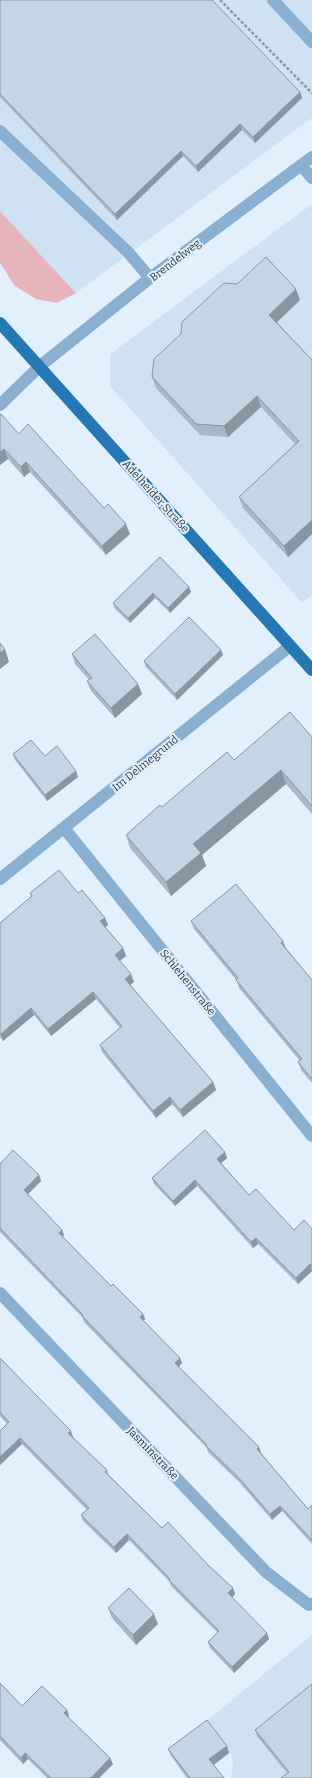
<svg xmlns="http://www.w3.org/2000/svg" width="312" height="1778" viewBox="0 0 312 1778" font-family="Bitter,serif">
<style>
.built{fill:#cee2f3}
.green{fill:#e6b5bb}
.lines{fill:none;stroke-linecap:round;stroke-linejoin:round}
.path{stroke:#8c97a1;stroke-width:2.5;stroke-dasharray:3 2;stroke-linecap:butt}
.minor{stroke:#89afd1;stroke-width:12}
.major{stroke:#2578b4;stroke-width:12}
.wall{fill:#a8b8c6}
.shaded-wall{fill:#8896a1}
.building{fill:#c3d6e6;stroke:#8896a1}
.labels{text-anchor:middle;stroke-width:4;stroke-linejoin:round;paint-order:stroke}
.street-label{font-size:11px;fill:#30373d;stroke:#e2f0fe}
</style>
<rect width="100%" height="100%" fill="#e2f0fe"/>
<!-- built -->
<path class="built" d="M0 0H312V118L76 293 0 211Z
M312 204V595L302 603 110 386V354Z
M312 1635V1778H231L233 1763 231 1754 206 1721Z"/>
<!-- green -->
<path class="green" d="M0 211 76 293 57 303 36 299 15 286 0 263Z"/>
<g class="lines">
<!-- path -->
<path class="path" d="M220 0 312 93"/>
<!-- minor -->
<path class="minor" d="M273 0 312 42
M0 131 128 252 150 278
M301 165 312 178
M0 405 40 366 150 278 312 157
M64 828 312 1136
M0 879 290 646
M0 1293 266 1572 309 1605 312 1604"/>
<!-- major -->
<path class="major" d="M0 323 312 670"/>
</g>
<!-- wall -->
<path class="wall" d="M0 0 300 92 302 98 255 143 242 130 198 172 183 156 117 220 0 97Z
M300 300 277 322 312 360V534L288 557 243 508 239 497 295 444 261 407 228 437 200 435 156 388 152 377Z
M0 414 19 434 104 508 130 534 106 555 30 472 24 477 8 459 0 465Z
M160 557 189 587 191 592 170 613 155 598 130 623 115 609 113 603Z
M221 650 223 655 177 700 146 667 144 661Z
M72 654 138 684 142 694 115 718 91 691 87 681 89 680 75 664Z
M312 737V814L286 784 202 855 206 866 171 896 130 848 126 835 162 807 234 760Z
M13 754 45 756 76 771 78 777 47 801 15 760Z
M30 893H78L105 918 108 925 105 927 123 948 126 956 120 961 134 982 130 985 213 1082 216 1090 183 1117 172 1104 156 1118 102 1052 100 1045 120 1028 96 999 51 1036 34 1015 3 1041 0 1037V923L31 897Z
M191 921 286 948 312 980V1083L301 1070 298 1062 300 1061 239 988 237 981 194 929Z
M225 1152 227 1158 221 1163 249 1195 294 1230 312 1229V1271L298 1284 258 1244 253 1248 197 1186 175 1206 154 1184 152 1178Z
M0 1164 39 1175 41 1181 28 1194 64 1235 63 1237 111 1286 143 1314 145 1319 143 1321 182 1363 179 1367 259 1447 261 1453 308 1509 312 1505V1544L282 1511 272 1520 240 1483 208 1452 206 1447 84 1322 83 1318 0 1232Z
M0 1358 73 1437H72L107 1470 109 1475 162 1528 208 1565 233 1588 235 1594 232 1597 269 1639 234 1673 210 1648 208 1642 218 1633 171 1586 169 1581 129 1540 116 1553 83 1521 81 1515 87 1510 22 1444 0 1465V1431L7 1424 0 1416Z
M108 1608 158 1624 136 1645 112 1618Z
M0 1683 22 1706 67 1710 69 1716 68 1717 110 1758 113 1764 99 1778H47L28 1759 23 1764 0 1740Z
M255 1730 312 1778 287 1773 257 1736Z
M227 1746 229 1753 214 1765 224 1778H187L171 1756 168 1749Z"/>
<!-- shaded-wall -->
<path class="shaded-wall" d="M300 92 302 98 255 143 253 137Z
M240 124 242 130 198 172 196 166Z
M181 151 183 156 117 220 115 214Z
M296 289 300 300 273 326 269 315Z
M257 396 261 407 228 437 224 426Z
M4 449 8 459 0 465V452Z
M26 462 30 472 24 477 21 467Z
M312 520V534L288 557 284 546Z
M126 524 130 534 106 555 102 546Z
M189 587 191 592 170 613 168 608Z
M153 593 155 598 130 623 128 618Z
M5 649 9 662 0 669V653Z
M221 650 223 655 177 700 175 694Z
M138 684 142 694 115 718 111 708Z
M281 770 286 784 202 855 206 866 171 896 166 882 193 844Z
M76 771 78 777 47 801 45 795Z
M105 918 108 925 103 929 100 921Z
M283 941 286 949 281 943Z
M123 948 126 956 118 962 115 955Z
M131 974 134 982 128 986 125 979Z
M93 992 96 999 51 1036 48 1029Z
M31 1008 34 1015 3 1041 1 1034Z
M213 1082 216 1090 183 1117 180 1110Z
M170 1097 172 1104 156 1118 153 1111Z
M225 1152 227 1158 219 1165 217 1159Z
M39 1175 41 1181 26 1196 24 1190Z
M195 1180 197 1186 175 1206 173 1201Z
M62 1230 64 1235 61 1238 59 1233Z
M256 1238 258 1244 253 1248 251 1242Z
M310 1264 312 1271 298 1284 296 1278Z
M143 1314 145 1319 142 1323 140 1317Z
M180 1358 182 1363 177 1368 175 1363Z
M71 1431 73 1437 71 1439 68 1433Z
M20 1438 22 1444 0 1465V1457Z
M259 1447 261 1453 259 1455 257 1449Z
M280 1506 282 1511 272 1520 270 1514Z
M127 1534 129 1540 116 1553 114 1547Z
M233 1588 235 1594 231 1599 228 1593Z
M154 1614 158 1624 136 1645 133 1635Z
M267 1633 269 1639 234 1673 232 1667Z
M67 1710 69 1716 66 1719 64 1713Z
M227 1746 229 1753 212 1766 209 1759Z
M25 1753 28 1759 23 1764 21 1758Z
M110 1758 113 1764 99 1778H91Z"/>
<!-- building -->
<path class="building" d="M0 0H212L300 92 253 137 240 124 196 166 181 151 115 214 0 94Z
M266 257 296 289 269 315 312 360V520L284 546 239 497 299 441 257 396 224 426 196 424 152 377 154 359 181 334 182 322 224 283 237 284Z
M0 414H1L19 434 28 424 104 508 108 504 126 524 102 546 26 462 21 467 4 449 0 452Z
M160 557 189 587 168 608 153 593 128 618 113 603Z
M189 617 221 650 175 694 144 661Z
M95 634 138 684 111 708 87 681 92 678 72 654Z
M0 643 5 649 0 653Z
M290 712 312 737V806L281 770 193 844 201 853 166 882 126 835 160 805 162 807 227 752 234 760Z
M31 740 45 756 57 746 76 771 45 795 13 754Z
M59 870 78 893 82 890 105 918 100 921 123 948 115 955 131 974 125 979 213 1082 180 1110 170 1097 153 1111 100 1045 122 1026 93 992 48 1029 31 1008 1 1034 0 1033V923L32 896 30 893Z
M236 884 283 941 281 943 312 980V1079L298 1062 302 1059 236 980 238 978 191 921Z
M205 1130 225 1152 217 1159 249 1195 256 1189 294 1230 304 1220 312 1229V1266L310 1264 296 1278 256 1238 251 1242 195 1180 173 1201 152 1178Z
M13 1150 39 1175 24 1190 62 1230 59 1233 111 1286 113 1284 143 1314 140 1317 180 1358 175 1363 259 1447 257 1449 308 1509 312 1505V1540L280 1506 270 1514 238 1477 206 1446 207 1445 82 1316 83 1315 0 1228V1164Z
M0 1358 71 1431 68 1433 107 1470 105 1472 162 1528 168 1522 208 1565 233 1588 228 1593 267 1633 232 1667 208 1642 219 1631 169 1580 170 1579 127 1534 114 1547 81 1515 89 1508 20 1438 0 1457V1431L9 1422 0 1412Z
M129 1588 154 1614 133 1635 108 1608Z
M0 1683 22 1706 42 1686 67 1710 64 1713 110 1758 91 1778H51L25 1753 21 1758 0 1736Z
M312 1684V1778H281L289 1772 255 1730Z
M207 1720 227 1746 209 1759 224 1778H190L168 1749Z"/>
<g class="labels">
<!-- street labels -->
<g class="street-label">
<text transform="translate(175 260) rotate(-38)" y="4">Brendelweg</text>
<text transform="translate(156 496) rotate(48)" y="4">Adelheider Straße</text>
<text transform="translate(145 763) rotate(-39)" y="4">Im Delmegrund</text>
<text transform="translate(188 982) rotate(51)" y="4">Schlehenstraße</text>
<text transform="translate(153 1453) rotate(46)" y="4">Jasminstraße</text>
</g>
</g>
</svg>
